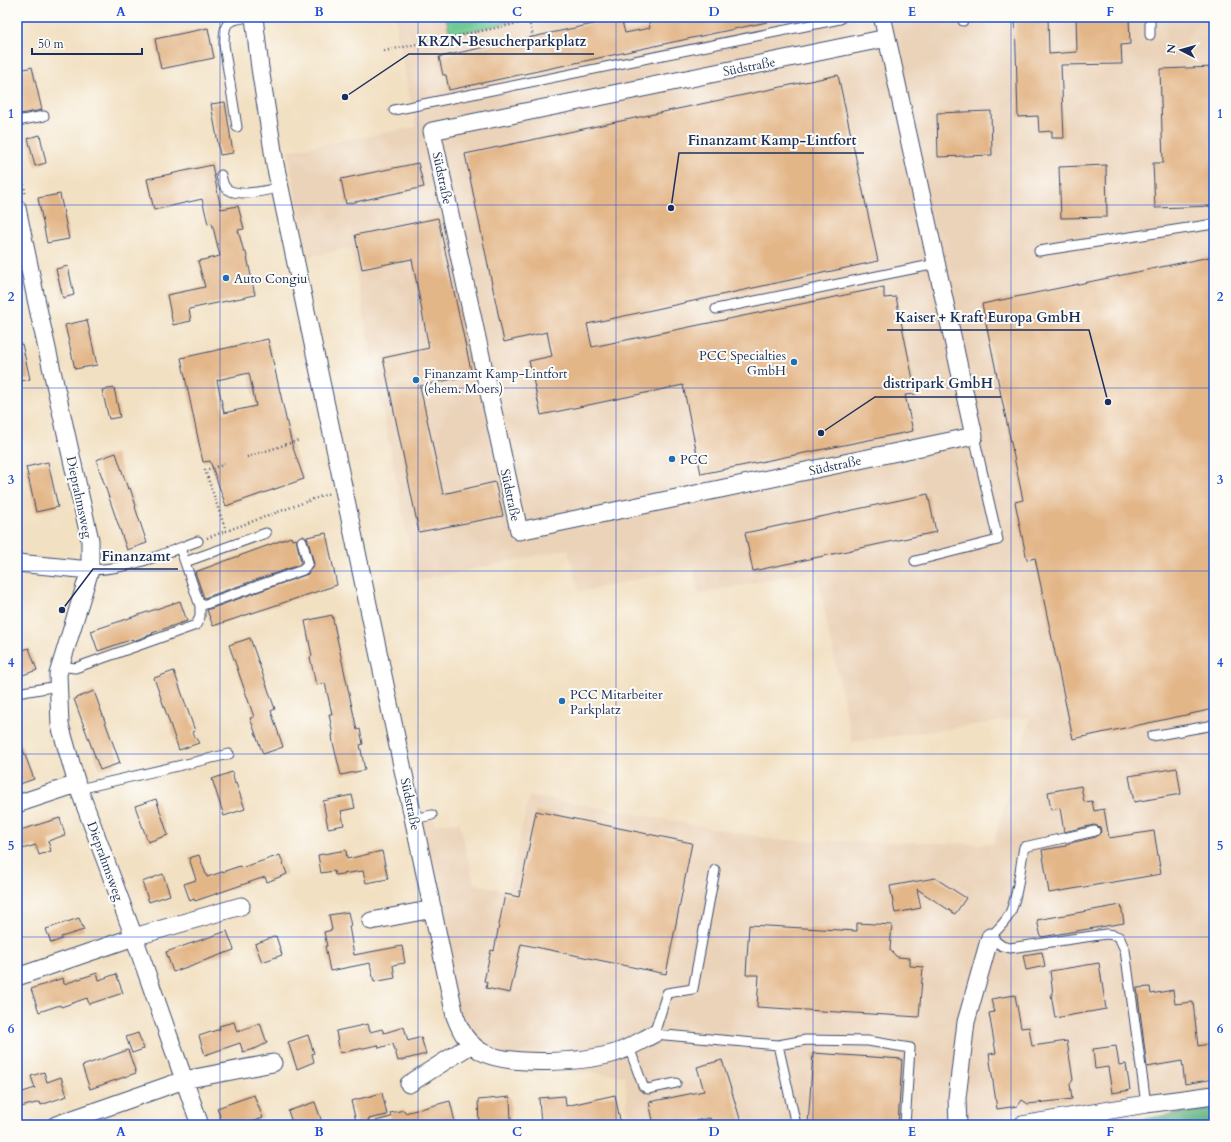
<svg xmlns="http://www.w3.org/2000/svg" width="1231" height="1142" viewBox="0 0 1231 1142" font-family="Cardo,serif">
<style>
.built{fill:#ebd3ba}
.green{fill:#6fc990;stroke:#457c77}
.forest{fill:#5bad7a;stroke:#3b6e6c}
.building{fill:#e3b688;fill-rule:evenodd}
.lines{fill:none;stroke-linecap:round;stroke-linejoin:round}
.lane-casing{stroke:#3b4a6d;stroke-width:11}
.street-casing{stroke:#3b4a6d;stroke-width:19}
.path{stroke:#3b4a6d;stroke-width:2.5;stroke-dasharray:1 3;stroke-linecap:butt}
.lane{stroke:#fff;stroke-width:9}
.street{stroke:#fff;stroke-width:17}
.grid{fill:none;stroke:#1d4ed8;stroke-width:1;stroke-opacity:0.55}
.poi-dot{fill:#1f6fb2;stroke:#fdfcf7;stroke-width:1.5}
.labels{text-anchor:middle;stroke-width:4;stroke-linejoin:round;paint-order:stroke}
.street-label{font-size:13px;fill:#1b2f5e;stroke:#fdfcf7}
.poi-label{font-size:13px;fill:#1b2f5e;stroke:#fdfcf7;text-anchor:start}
.leader{fill:none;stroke:#1b2f5e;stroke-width:1.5}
.callout-dot{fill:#1b2f5e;stroke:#fdfcf7;stroke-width:1.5}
.callout-label{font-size:14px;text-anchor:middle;font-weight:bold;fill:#1b2f5e;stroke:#fdfcf7;stroke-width:4;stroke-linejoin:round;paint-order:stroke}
.neatline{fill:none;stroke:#1d4ed8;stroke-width:1.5}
.grid-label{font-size:13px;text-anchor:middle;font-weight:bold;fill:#1d4ed8}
</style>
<rect width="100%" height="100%" fill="#fdfcf7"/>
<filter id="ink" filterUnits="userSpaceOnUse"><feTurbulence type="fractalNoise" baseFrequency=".025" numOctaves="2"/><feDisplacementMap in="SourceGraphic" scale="8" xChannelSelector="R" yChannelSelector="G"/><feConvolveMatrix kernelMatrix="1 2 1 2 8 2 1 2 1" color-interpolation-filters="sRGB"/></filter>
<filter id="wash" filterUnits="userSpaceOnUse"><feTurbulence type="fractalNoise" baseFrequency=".012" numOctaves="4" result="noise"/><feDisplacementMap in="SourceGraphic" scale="16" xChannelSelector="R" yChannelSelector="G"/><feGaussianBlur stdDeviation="0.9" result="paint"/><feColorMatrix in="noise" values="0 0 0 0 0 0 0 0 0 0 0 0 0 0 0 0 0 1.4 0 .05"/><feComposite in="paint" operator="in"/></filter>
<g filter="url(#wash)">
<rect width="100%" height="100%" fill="#f2e0c2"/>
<!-- built -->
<path class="built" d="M396 17H1214V1097L1035 1125H628L625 1076 589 1072 532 1073 494 1065 473 1056 456 1039 447 1017 403 822 432 815 435 825 459 821 474 884 508 891 529 796 610 809 776 840 993 844 1030 717 852 742 816 570 699 594 693 567 579 592 568 549 416 581 351 248 307 257 288 151 416 127 397 32Z"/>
<!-- green -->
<path class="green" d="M446 17H519L520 20 450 35Z"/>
<!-- forest -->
<path class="forest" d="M1214 1108V1125H1049L1142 1119Z"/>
<g id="blocks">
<!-- building -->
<path class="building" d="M648 17H767V22L449 90 446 75H443L439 57 621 18 625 33 650 28Z
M1015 17H1048L1049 54 1077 52 1076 17H1129L1130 44 1121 45 1122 64 1061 65 1064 138H1052V131L1039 132 1038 116 1018 117Z
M208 28 214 58 161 69 155 39Z
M32 67 42 110 20 114 17 103V71Z
M1214 67V206L1155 208 1153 163H1163L1160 69Z
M838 75 878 261 587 324 592 347 884 287V298L896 297 916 394 905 395 913 431 701 474 683 385 541 415 529 361 552 356 547 332 504 342 465 154Z
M225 102 233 153 220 155 211 104Z
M991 111 992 155 938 157 937 113Z
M40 135 46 163 35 166 28 138Z
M418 163 424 187 346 204 341 179Z
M212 165 221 209 238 206 244 229 238 230 244 252H246L255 295 189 309 191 321 173 325 167 295 205 287 198 261 220 256 212 223 208 224 202 199 154 210 147 179Z
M1106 165 1107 217 1061 218 1059 167Z
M60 194 69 239 47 243 38 198Z
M438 218 472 375 420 386 443 494 495 482 503 516 419 532 383 358 429 348 412 259 362 269 355 235Z
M1214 256V709L1073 739 1035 558 1027 560 1015 502 1023 500 982 304Z
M68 266 74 295 63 298 56 269Z
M87 320 97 365 75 369 65 325Z
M268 339 292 445 304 479 226 506 210 461 203 462 181 358ZM249 373 256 406 224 413 217 380Z
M22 344 30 379 17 382V345Z
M114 388 120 417 109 419 102 390Z
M116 453 128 489 130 488 136 506 135 507 147 543 127 550 96 460Z
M48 462 58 507 36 512 26 467Z
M928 494 936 532 753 571 745 533Z
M326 533 337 585 213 626 207 610 308 574 314 564 307 537Z
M291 537 292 540 296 539 301 562 299 565 204 598 195 572Z
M180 601 187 621 152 633 153 634 133 641V639L98 651 91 631Z
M332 615 357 730 360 729 363 744 360 745 365 770 341 775 333 743 332 735H333L329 714H332L325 683 316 685 310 657 312 656 305 621Z
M250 638 275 709 271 711 283 747 263 754 250 718 254 717 229 645Z
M29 648 37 670 17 677V652Z
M174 671 195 731 192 732 199 743 179 750 154 678Z
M94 691 120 763 100 770 74 699Z
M17 739H19L34 779 17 785Z
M1177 768 1181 794 1134 802 1129 776Z
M232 772 235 784 236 783 245 809 224 816 212 779Z
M1081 786 1084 802 1092 801 1094 811 1104 809 1109 838 1154 831 1161 874 1049 893 1042 850 1066 846V844L1096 837 1101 832 1100 827 1094 825 1064 832 1060 808 1051 810 1048 792Z
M352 795 355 808 341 811 344 825 328 828 323 801Z
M156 799 168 835 148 842 135 806Z
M536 811 692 843 666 974 521 944 510 993 486 988 487 982 484 981 491 950 494 951 505 894 519 897Z
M60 818 65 835 48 841 51 851 39 855 36 845 22 849 21 847 17 848V831Z
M346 850 347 859 382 851 388 879 366 883 363 871 335 875 334 871 321 873 318 855Z
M199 855 207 877 240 866 241 868 280 855 287 874 267 882 265 877 195 901 194 899 190 901 184 884 196 880 189 858Z
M163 874 170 895 149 902 142 882Z
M935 878 966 898 955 914 917 889 921 908 895 913 890 886Z
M1121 905 1124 923 1041 937 1037 920Z
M348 912 351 926H349L354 955 402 946 405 963 393 965 395 978 374 982 370 963 330 971 325 946H327L324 932 332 930 329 915Z
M79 918 84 930 61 937 62 939 51 943 46 929Z
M857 923 892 925 890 950 897 957 910 958V966L923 967 919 1017 757 1007 759 975H746L749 925 857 931Z
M227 931 234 950 173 972 166 952Z
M276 936 282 955 262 962 255 944Z
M1042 952 1045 966 1026 970 1023 955Z
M1099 963 1106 1009 1055 1018 1051 994H1053L1050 971Z
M97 973 99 980 116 974 123 993 89 1004 87 998 61 1007 60 1005 39 1012 31 989 63 978 64 984Z
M1150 987 1151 994 1173 990 1175 1004 1193 1002 1198 1046 1214 1043V1079L1185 1084 1182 1061 1147 1067 1137 988Z
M1015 995 1021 1028 1029 1027 1032 1046 1067 1041 1073 1080 1070 1084 1072 1099 1028 1104 1022 1100 1018 1106 997 1109 989 1054 996 1053 989 1013 994 1012 991 999Z
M234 1022 237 1032 260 1023 267 1043 257 1048 243 1052 240 1043 205 1055 199 1036 220 1029 219 1026Z
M368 1024 370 1032 382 1029 384 1033 404 1027 408 1041 421 1037 426 1054 398 1061 393 1044 379 1048 378 1045 340 1053 336 1031Z
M138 1033 144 1049 132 1053 126 1037Z
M308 1035 314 1053 312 1054 314 1062 297 1069 288 1042Z
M1116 1046 1119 1065 1126 1064 1130 1090 1112 1093 1108 1067 1095 1069 1093 1049Z
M128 1050 136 1073 90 1089 82 1066Z
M813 1053 902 1059 898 1125H808Z
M722 1060 742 1125H712L710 1118 672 1125H654L649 1102 704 1091 697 1067Z
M44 1072 47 1082 61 1077 67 1096 41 1105 40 1102 17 1108V1094L35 1088 31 1076Z
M382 1093 387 1115 368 1119 370 1125H357L351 1101Z
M254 1095 263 1118 242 1125H223L217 1108Z
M615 1095 621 1125H541L539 1098 565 1096 566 1106Z
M510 1097 511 1122H491L492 1125H479L478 1100Z
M450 1101 455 1122 445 1125H376V1121L391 1117 390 1113 404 1110 405 1113Z
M315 1102 323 1125H293L288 1111Z"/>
</g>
</g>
<g filter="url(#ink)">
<use href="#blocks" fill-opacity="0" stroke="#3b4a6d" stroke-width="1"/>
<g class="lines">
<defs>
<path id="lane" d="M963 17V21
M1150 17V35
M394 110 840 19V17
M17 121 44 116
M237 127 224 45C224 20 227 21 249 17
M221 175C222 179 223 184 225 187 235 199 268 190 281 187
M1039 251 1214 224
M716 309 936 264
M915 561 998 540 974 436
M185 562 266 533
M90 570C131 569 160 555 198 541
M200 606 303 570 308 563 302 541
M60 666 75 668 196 625 200 617V606L180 548
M17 693 58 686
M1152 736 1214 725
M79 789 229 754
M414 819 432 815
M1095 831 1024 847C1020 867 1018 898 1009 915 1004 924 997 930 990 937L1002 946 1010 948 1106 934 1114 935 1119 937 1125 950 1146 1104
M715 870 693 989 667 993 654 1034 778 1045 806 1040 868 1041 910 1048 905 1125
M778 1045 796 1125
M629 1047 643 1086 648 1089 676 1083"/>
<path id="street" d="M254 17 260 68 275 164 455 1016C461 1032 466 1042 482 1052 510 1067 585 1062 615 1053 628 1049 642 1040 654 1034
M883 20 887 38 974 436 519 531 432 131 887 38
M17 208 39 313 90 540V570L58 674 60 725 77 784 134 937 200 1125
M17 563 90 570
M17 804 77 784
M371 921 433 909
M17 977 134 937 241 906
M409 1084 472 1044
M56 1125 184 1080 273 1063
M958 1125 957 1098 966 1022 990 937
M1022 1125 1146 1104 1214 1095"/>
</defs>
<!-- lane casing -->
<use href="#lane" class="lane-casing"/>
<!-- street casing -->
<use href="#street" class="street-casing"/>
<!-- path -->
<path class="path" d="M528 17 533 37
M384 51 549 17
M17 153 26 196
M247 457 300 440
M226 531 205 470 227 464
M207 538 330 493"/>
<!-- lane -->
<use href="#lane" class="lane"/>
<!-- street -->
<use href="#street" class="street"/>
</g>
</g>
<!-- grid -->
<path class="grid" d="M220 17V1125M418 17V1125M616 17V1125M813 17V1125M1011 17V1125M17 205H1214M17 388H1214M17 571H1214M17 754H1214M17 937H1214"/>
<!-- markers -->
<g class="poi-dot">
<circle cx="226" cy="278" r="4"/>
<circle cx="794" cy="362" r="4"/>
<circle cx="416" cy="380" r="4"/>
<circle cx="672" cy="459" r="4"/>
<circle cx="562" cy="701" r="4"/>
</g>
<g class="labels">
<!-- street labels -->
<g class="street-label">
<text transform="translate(749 66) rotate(-11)" y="5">Südstraße</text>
<text transform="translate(443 178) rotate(78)" y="5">Südstraße</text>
<text transform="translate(835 465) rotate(-12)" y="5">Südstraße</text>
<text transform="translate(511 495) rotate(78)" y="5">Südstraße</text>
<text transform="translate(80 497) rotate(78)" y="5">Dieprahmsweg</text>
<text transform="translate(411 804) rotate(78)" y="5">Südstraße</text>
<text transform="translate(106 861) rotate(70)" y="5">Dieprahmsweg</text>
</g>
<!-- poi labels -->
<g class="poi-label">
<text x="234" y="283">Auto Congiu</text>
<text x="786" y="360" text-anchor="end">PCC Specialties<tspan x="786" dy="15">GmbH</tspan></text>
<text x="424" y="378">Finanzamt Kamp-Lintfort<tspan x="424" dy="15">(ehem. Moers)</tspan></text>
<text x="680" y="464">PCC</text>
<text x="570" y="699">PCC Mitarbeiter<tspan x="570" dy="15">Parkplatz</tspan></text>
</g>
</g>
<!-- callouts -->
<path class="leader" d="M345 97L409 54H594M671 208L679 153H864M1108 402L1089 330H887M821 433L875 397H1001M62 610L93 569H178"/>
<g class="callout-dot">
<circle cx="345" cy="97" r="4"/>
<circle cx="671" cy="208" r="4"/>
<circle cx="1108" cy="402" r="4"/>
<circle cx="821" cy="433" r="4"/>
<circle cx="62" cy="610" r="4"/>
</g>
<g class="callout-label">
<text x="502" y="46">KRZN-Besucherparkplatz</text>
<text x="772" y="145">Finanzamt Kamp-Lintfort</text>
<text x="988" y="322">Kaiser + Kraft Europa GmbH</text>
<text x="938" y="388">distripark GmbH</text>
<text x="136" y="561">Finanzamt</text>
</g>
<!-- margin -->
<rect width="1231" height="1142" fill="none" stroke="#fdfcf7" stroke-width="44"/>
<!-- north arrow -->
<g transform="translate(1181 50) rotate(276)" stroke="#fdfcf7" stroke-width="3" paint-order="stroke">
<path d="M0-3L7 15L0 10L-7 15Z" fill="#1b2f5e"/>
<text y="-6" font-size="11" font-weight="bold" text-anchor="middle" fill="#1b2f5e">N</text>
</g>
<!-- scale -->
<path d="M32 48v6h110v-6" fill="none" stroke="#1b2f5e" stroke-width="2"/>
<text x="38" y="48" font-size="12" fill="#1b2f5e" stroke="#fdfcf7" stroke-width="3" paint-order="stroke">50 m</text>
<rect x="22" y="22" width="1187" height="1098" class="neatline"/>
<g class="grid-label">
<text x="121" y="16">A</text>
<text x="319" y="16">B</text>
<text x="517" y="16">C</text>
<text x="714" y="16">D</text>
<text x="912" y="16">E</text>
<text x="1110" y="16">F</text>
<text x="11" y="118">1</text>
<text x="1220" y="118">1</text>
<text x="11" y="301">2</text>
<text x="1220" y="301">2</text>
<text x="11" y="484">3</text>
<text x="1220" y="484">3</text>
<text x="11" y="667">4</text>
<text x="1220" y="667">4</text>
<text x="11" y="850">5</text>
<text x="1220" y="850">5</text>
<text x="11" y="1033">6</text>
<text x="1220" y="1033">6</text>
<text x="121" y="1136">A</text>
<text x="319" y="1136">B</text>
<text x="517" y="1136">C</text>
<text x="714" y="1136">D</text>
<text x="912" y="1136">E</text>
<text x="1110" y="1136">F</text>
</g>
</svg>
